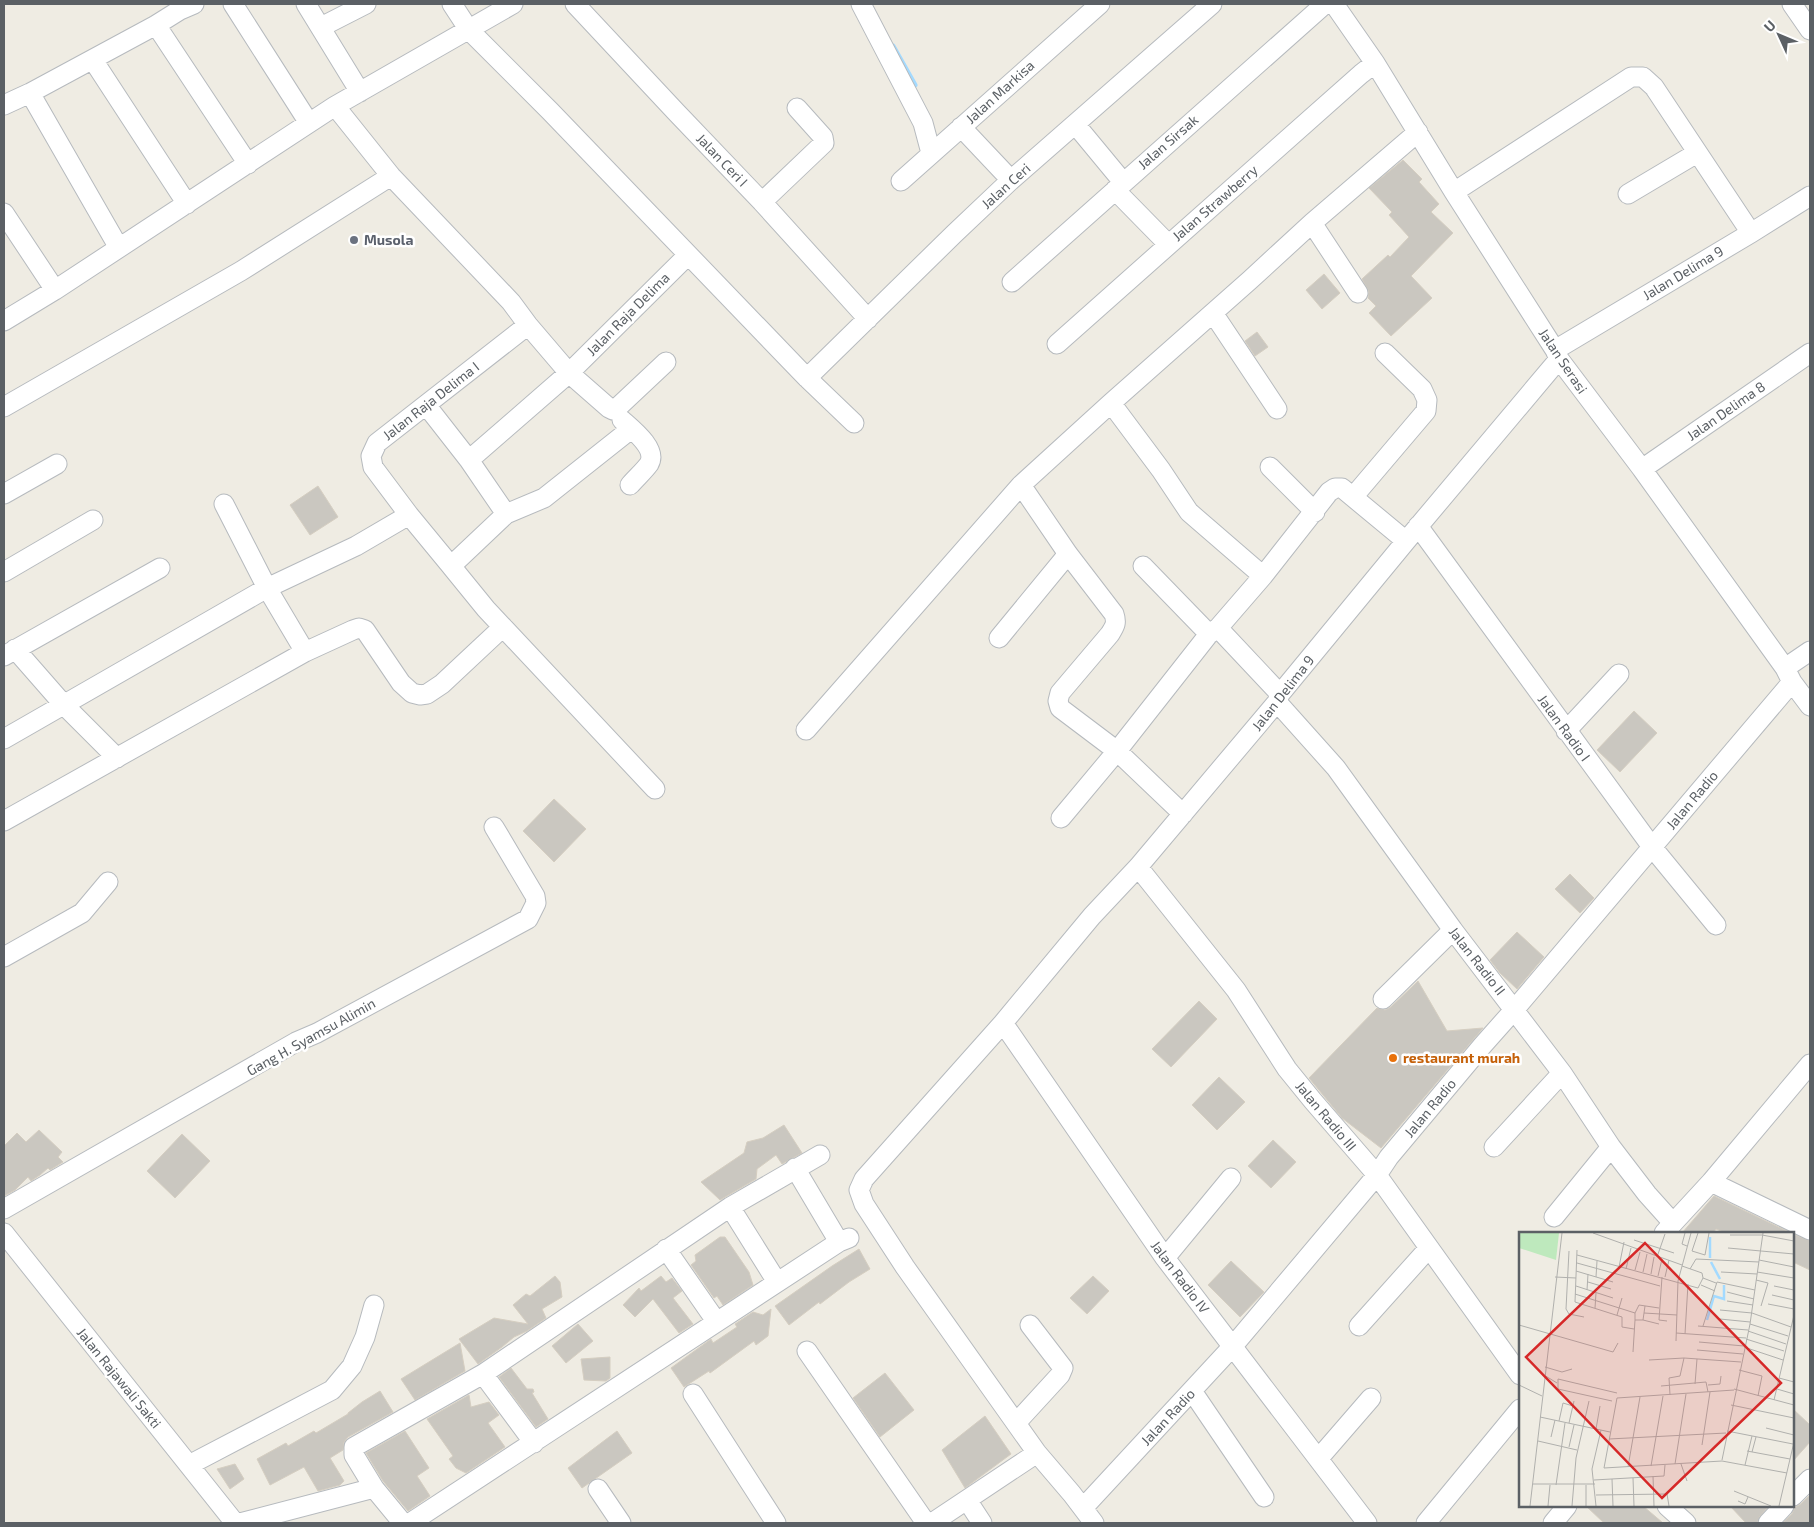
<svg xmlns="http://www.w3.org/2000/svg" width="1814" height="1527" viewBox="0 0 1814 1527" font-family="'Exo 2',sans-serif">
<style>
.lines{fill:none;stroke-linecap:round;stroke-linejoin:round}
.stream{stroke:#a3daff;stroke-width:5}
.building{fill:#cac7c0;stroke:#d5cec1}
.minor-casing{stroke:#b6babe;stroke-width:21}
.minor{stroke:#fff;stroke-width:19}
.worship-dot{fill:#6b7280;stroke:#fff;stroke-width:2}
.food-dot{fill:#e8710a;stroke:#fff;stroke-width:2}
.labels{text-anchor:middle;stroke-width:5;stroke-linejoin:round;paint-order:stroke}
.street-label{font-size:14px;fill:#5b6065;stroke:#fff}
.worship-label{font-size:14px;font-weight:bold;fill:#5b616d;stroke:#fff;text-anchor:start}
.food-label{font-size:14px;font-weight:bold;fill:#c56008;stroke:#fff;text-anchor:start}
.inset-river{fill:none;stroke:#a3daff;stroke-width:2.5}
.inset-road{fill:none;stroke:#b0b0ad;stroke-width:1}
.view{fill:#d62828;fill-opacity:0.15;stroke:#d62828;stroke-width:2.5}
.inset-edge{fill:none;stroke:#5b6065;stroke-width:2.5}
</style>
<rect width="100%" height="100%" fill="#efece3"/>
<g class="lines">
<!-- stream -->
<path class="stream" d="M893 46 915 85"/>
</g>
<!-- building -->
<path class="building" d="M1403 160 1422 179 1419 182 1439 204 1431 212 1453 233 1411 276 1432 298 1391 336 1369 313 1376 306 1368 298 1369 292 1362 279 1388 255 1390 257 1409 237 1389 215 1392 212 1369 188Z
M1324 274 1340 293 1322 309 1306 290Z
M1257 332 1268 347 1255 356 1245 341Z
M318 486 338 517 310 535 290 505Z
M1634 711 1657 733 1620 772 1597 750Z
M554 799 586 829 554 862 523 831Z
M1570 874 1594 898 1580 913 1555 889Z
M1517 932 1544 957 1517 989 1500 973 1490 960Z
M1418 981 1447 1031 1483 1028 1381 1148 1342 1118 1309 1078 1377 1008 1385 1010 1391 1007Z
M1199 1001 1217 1019 1171 1067 1152 1049Z
M1219 1077 1245 1102 1217 1130 1192 1105Z
M784 1125 802 1153 782 1164 776 1155 757 1169 756 1179 720 1200 701 1182 744 1153 747 1142 763 1138Z
M39 1130 62 1152 58 1157 63 1162 50 1170 48 1168 40 1175 31 1181 28 1177 15 1190 4 1196V1146L17 1133 26 1142Z
M182 1134 210 1161 175 1198 147 1171Z
M1273 1140 1296 1162 1271 1188 1248 1166Z
M1714 1196 1791 1233H1726L1716 1229 1713 1233H1682Z
M1793 1234 1810 1241V1270L1793 1262Z
M720 1237H725L749 1272 753 1285 723 1305 717 1296 714 1298 691 1265 696 1261 695 1255Z
M859 1249 870 1269 849 1282 820 1304 819 1302 789 1325 775 1306 832 1266Z
M1231 1261 1264 1292 1240 1317 1208 1285Z
M555 1276 560 1282 562 1297 542 1309 546 1318 527 1331 514 1337 502 1347 478 1364 459 1339 494 1318 528 1324 513 1305 526 1294 530 1296Z
M661 1276 666 1282 672 1278 682 1291 673 1298 693 1324 679 1333 653 1299 635 1317 623 1305 639 1288 641 1291Z
M1093 1276 1109 1291 1087 1314 1070 1298Z
M771 1309 768 1336 756 1345 754 1341 710 1373 709 1371 684 1387 671 1368 711 1339 713 1343 737 1327 735 1324 753 1312 763 1315Z
M578 1324 593 1341 566 1363 552 1346Z
M460 1343 465 1371 415 1400 401 1379Z
M610 1357V1378L606 1381 584 1380 581 1359Z
M511 1368 527 1389H533L534 1392 532 1393 548 1419 536 1427 499 1377Z
M885 1373 914 1410 880 1437 853 1398Z
M380 1391 393 1412 348 1437 344 1442 343 1450 330 1458 344 1481 340 1485 318 1491 304 1467 270 1485 257 1459 286 1443 288 1446 314 1431 316 1433 348 1414V1413L362 1402Z
M469 1395 471 1407 489 1402 499 1415 488 1423 505 1447 466 1473 456 1468 449 1459 453 1456 427 1419Z
M1793 1409 1810 1425V1442L1793 1461Z
M985 1416 1011 1454 965 1488 942 1450Z
M405 1431 429 1468 417 1476 430 1496 408 1511 383 1481 366 1453Z
M617 1431 632 1453 582 1488 568 1468Z
M235 1464 244 1479 230 1489 217 1469Z
M1810 1495V1523H1783L1792 1514 1795 1507 1801 1504Z
M1586 1506H1643L1663 1523H1604Z
M1730 1506H1769L1760 1516 1757 1523H1746Z"/>
<g class="lines">
<defs>
<path id="minor" d="M233 4 309 123
M306 4 360 92
M452 4 469 30 550 111 807 378 854 423
M575 4 676 112 762 202 868 319
M861 4 923 123 931 153
M1334 4 1375 63 1454 192 1555 350 1559 359 1642 469 1785 668 1792 682 1810 706
M1792 4 1810 30
M156 25 248 164
M321 27 366 4
M93 60 187 204
M30 93 119 248
M4 105 30 93 156 25 180 10 194 4
M335 106 391 176 511 302 528 325 569 373 609 408 613 410 617 408 666 362
M1075 124 1123 182
M961 127 1011 180
M901 181 1100 4
M1115 190 1168 244
M1454 192 1631 77H1643L1654 87 1751 233
M1628 194 1697 153
M762 202 824 143 823 137 797 108
M4 213 55 290
M1312 223 1358 293
M1012 282 1325 4
M1213 313 1277 409
M4 321 55 290 335 106 513 4
M1057 344 1361 74 1375 63
M1555 350 1751 233 1810 196
M807 378 954 234 1011 180 1212 4
M1111 403 1161 470 1189 512 1263 576
M4 407 241 271 391 176
M622 420C632 429 658 449 649 464 644 471 636 478 630 485
M469 460 569 373 688 255
M1270 467 1315 512
M1642 469 1810 353
M1021 485 1068 554 1114 614C1117 623 1115 626 1110 634L1060 693 1058 701 1060 708 1117 751 1183 814
M4 494 57 464
M1353 497 1426 411 1427 400 1422 389 1385 353
M224 504 267 588 305 652
M506 514 544 498 631 429
M409 515 373 467 371 456 377 443 528 325
M1418 526 1652 847 1716 925
M451 566 486 609 655 789
M1143 566 1209 634
M4 572 93 520
M1218 628 1280 694
M999 638 1068 554
M15 649 64 705 117 758
M4 656 160 568
M1785 668 1810 651
M1277 702 1336 768 1453 930 1562 1073 1611 1147 1647 1194 1673 1223
M806 730 1021 485 1111 403 1250 280 1312 223 1418 132
M1566 731 1619 674
M4 739 267 588 356 546 409 515 451 566 506 514 469 460 426 405
M1061 818 1117 751 1209 634 1218 628 1263 576 1329 492 1335 488H1342L1406 541
M4 821 305 652 353 630 359 628 365 630 401 683 412 693 420 695 427 694 442 684 503 627
M1138 867 1236 990 1287 1069 1313 1101 1377 1175 1520 1375
M4 957 82 913 108 882
M1383 999 1453 930
M1003 1023 1165 1258 1367 1523
M1494 1147 1562 1073
M795 1168 839 1242
M1711 1182 1810 1230
M730 1207 777 1282
M4 1209 296 1042 317 1033 528 919 536 903 535 896 494 827
M1554 1217 1611 1147
M4 1233 235 1523
M1664 1233 1711 1182 1810 1064
M666 1249 716 1321
M1165 1258 1231 1178
M1359 1326 1428 1249
M807 1351 926 1523
M483 1374 534 1443
M1192 1391 1264 1497
M693 1394 776 1523
M1016 1423 1060 1375 1063 1368 1030 1325
M1319 1458 1371 1398
M189 1465 332 1390 352 1366 365 1337 374 1305
M598 1489 621 1523
M1793 1496 1810 1479
M967 1500 982 1523
M1667 1506 1686 1523
M1083 1508 1233 1346 1377 1175 1389 1157 1482 1046 1514 1010 1792 682
M240 1523 374 1488
M407 1523 402 1522 374 1488 354 1455V1447L483 1374 730 1207 820 1155
M410 1523 839 1242 849 1238
M932 1523 1037 1453
M1094 1523 1072 1494 1037 1453 905 1267 864 1204 859 1190 864 1179 1003 1023 1092 916 1138 867 1277 702 1280 694 1406 541 1559 359
M1426 1523 1520 1409
M1553 1523 1567 1506
M1768 1523 1784 1506"/>
</defs>
<!-- minor casing -->
<use href="#minor" class="minor-casing"/>
<!-- minor -->
<use href="#minor" class="minor"/>
</g>
<!-- markers -->
<circle class="worship-dot" cx="354" cy="240" r="5"/>
<circle class="food-dot" cx="1393" cy="1058" r="5"/>
<g class="labels">
<!-- street labels -->
<g class="street-label">
<text transform="translate(1000 92) rotate(-42)" y="5">Jalan Markisa</text>
<text transform="translate(1168 142) rotate(-41)" y="5">Jalan Sirsak</text>
<text transform="translate(722 160) rotate(46)" y="5">Jalan Ceri I</text>
<text transform="translate(1006 186) rotate(-42)" y="5">Jalan Ceri</text>
<text transform="translate(1215 203) rotate(-41)" y="5">Jalan Strawberry</text>
<text transform="translate(1683 273) rotate(-31)" y="5">Jalan Delima 9</text>
<text transform="translate(628 314) rotate(-45)" y="5">Jalan Raja Delima</text>
<text transform="translate(1563 361) rotate(56)" y="5">Jalan Serasi</text>
<text transform="translate(431 401) rotate(-38)" y="5">Jalan Raja Delima I</text>
<text transform="translate(1726 411) rotate(-35)" y="5">Jalan Delima 8</text>
<text transform="translate(1283 693) rotate(-52)" y="5">Jalan Delima 9</text>
<text transform="translate(1564 728) rotate(54)" y="5">Jalan Radio I</text>
<text transform="translate(1692 800) rotate(-50)" y="5">Jalan Radio</text>
<text transform="translate(1477 961) rotate(52)" y="5">Jalan Radio II</text>
<text transform="translate(311 1037) rotate(-29)" y="5">Gang H. Syamsu Alimin</text>
<text transform="translate(1430 1108) rotate(-50)" y="5">Jalan Radio</text>
<text transform="translate(1326 1116) rotate(50)" y="5">Jalan Radio III</text>
<text transform="translate(1180 1277) rotate(53)" y="5">Jalan Radio IV</text>
<text transform="translate(119 1378) rotate(51)" y="5">Jalan Rajawali Sakti</text>
<text transform="translate(1168 1417) rotate(-47)" y="5">Jalan Radio</text>
</g>
<!-- worship labels -->
<g class="worship-label">
<text x="364" y="245">Musola</text>
</g>
<!-- food labels -->
<g class="food-label">
<text x="1403" y="1063">restaurant murah</text>
</g>
</g>
<!-- overview -->
<g transform="translate(1519 1232)">
<rect width="275" height="275" fill="#efece3"/>
<path d="M0 1H40L37 28 0 16Z" fill="#bee9bd"/>
<path class="inset-river" d="M191 5V26M192 30 201 47M188 88 195 64 205 67V53"/>
<path class="inset-road" d="M74 1 163 33M166 1 163 12 168 14M179 1 173 19 186 23 190 1M211 3H243L275 9M115 8 155 21M209 16 275 22M58 18 56 70 103 85V95L115 97M50 19 47 77 50 82 65 85M58 23 179 56 184 46M138 25 146 2M240 28 275 35M58 31 141 54M163 34 183 41 184 46 197 51M100 35 105 10M107 37 112 16M171 37 177 27 240 30M116 38 121 20M57 39 94 50M124 40 128 22M202 40 238 42M238 40 275 46M132 42 135 25M139 44 143 27M36 45 57 46M77 45 78 29M143 45 140 88 148 89M146 45 150 28M237 48 249 51 242 74M69 50 92 57M182 53 196 59M57 54 94 66M255 54 275 58M68 58 69 42M208 60 235 67M56 62 116 81V88H124L126 74M253 63 275 68M208 69 234 73M249 72 275 77M76 76 77 61M201 78 233 81 272 95M116 81 120 73 140 76M125 81 158 83M98 83 103 66M201 87 231 90M124 88 140 92M231 92 269 104M0 93 94 120 99 111M179 94 229 98M184 94 198 50 236 58M229 99 267 112M157 101 227 106M166 102 169 52M227 107 265 119M157 109 159 49 172 1M180 110 225 114M225 115 264 128M178 118 224 122M114 120 116 88M130 128 165 126 222 130M26 135 43 140 53 137M220 138 243 144 239 164M25 143 38 151M260 146 275 150M176 152 178 127M0 153 23 164M189 153 201 152 202 144M142 154 187 150 189 160M215 157 275 173M258 157 275 162M215 158 98 166 85 236 203 229 268 241M151 163 150 146 161 144 165 126M255 168 275 83M93 169 39 157V147L98 161M212 173 275 186M21 185 91 200M40 189 44 171 54 174M50 191 55 169M247 196 275 203M77 197 81 174M208 199 274 212M32 205 36 188M90 207 207 201M19 209 58 218M183 213 191 160M50 215 55 193M228 219 271 227M233 220 237 205M203 228 231 92 244 1M156 232 167 162M162 232 168 249M226 233 233 204M132 234 144 164M109 235 121 165M134 244 135 274M114 246 115 274M93 247 94 274M75 248 145 244 146 233M14 252H76M37 253 46 191M215 259 252 274M77 263 148 262 150 274M219 269 226 272 229 265M11 274 43 1M29 274 31 253M53 274 57 226 70 169M67 274V253M77 274 73 237 82 198M260 274 275 210"/>
<path class="view" d="M126 11 262 151 143 266 7 125Z"/>
<rect width="275" height="275" class="inset-edge"/>
</g>
<!-- border -->
<rect width="1814" height="1527" fill="none" stroke="#5b6065" stroke-width="10"/>
<!-- north arrow -->
<g transform="translate(1779 35) rotate(314)" stroke="#ffffff" stroke-width="4" paint-order="stroke">
<path d="M0-4L9 19L0 12L-9 19Z" fill="#5b6065"/>
<text y="-8" font-size="14" font-weight="bold" text-anchor="middle" fill="#5b6065">U</text>
</g>
</svg>
